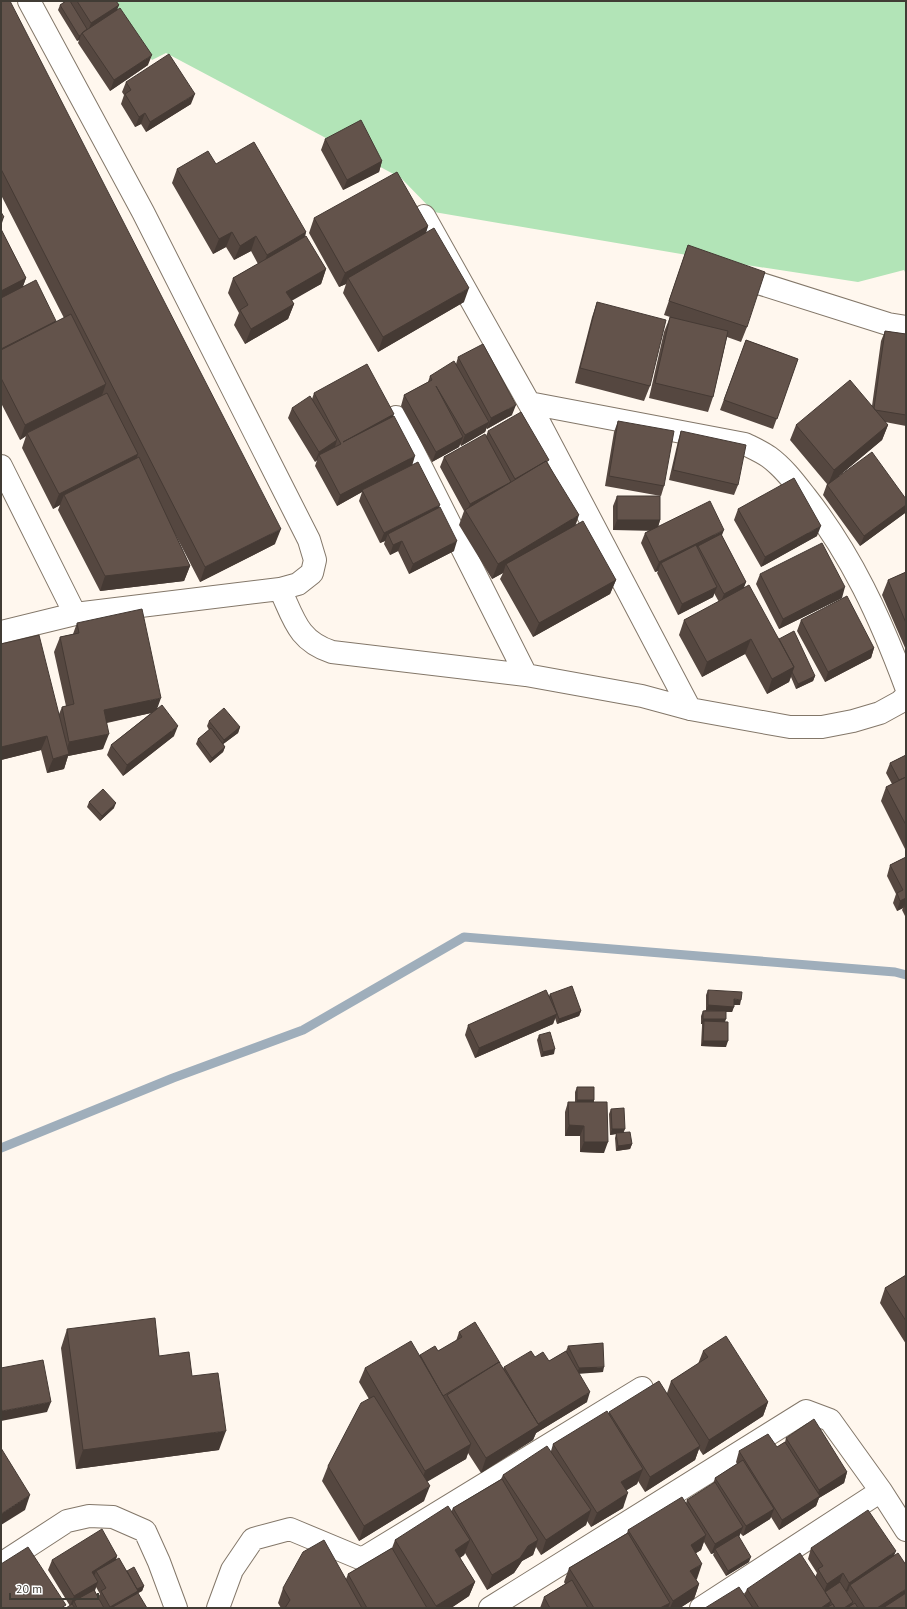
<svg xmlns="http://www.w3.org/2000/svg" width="907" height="1609" viewBox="0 0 907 1609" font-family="'PT Sans',sans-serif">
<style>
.green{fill:#b2e4b7}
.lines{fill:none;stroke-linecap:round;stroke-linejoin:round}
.stream{stroke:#9faebb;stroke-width:9}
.minor-casing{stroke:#837769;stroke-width:24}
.minor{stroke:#fff;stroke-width:22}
.wall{fill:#554740;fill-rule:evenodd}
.shaded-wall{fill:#453a34}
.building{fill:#63534b;stroke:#453a34}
</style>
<rect width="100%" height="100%" fill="#fff7ee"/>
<!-- green -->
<path class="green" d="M109 1H906V274L904 270 858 282 740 264 434 212 401 178 166 53 152 60Z"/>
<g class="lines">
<!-- stream -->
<path class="stream" d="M1 1148 173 1078 303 1030 464 937 895 972 906 975"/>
<defs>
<path id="minor" d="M29 1 143 212 309 540 315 560 312 573 298 584 280 589C294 619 298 641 332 652L526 675 642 696 690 709 790 727H822L853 721 880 713 900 702 906 696
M424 216 529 403 690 709
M733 275 888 324 906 327
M529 403 745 444C753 448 762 452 769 457 784 468 795 483 806 497 852 556 880 617 906 687
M396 417 526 675
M1 466 75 614
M1 632 75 614 280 589
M1 1564 67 1521 89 1516 113 1517 145 1531 159 1562 176 1608
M218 1608 232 1570 253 1539 290 1529 362 1559 642 1388
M490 1608 806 1411 830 1420 881 1491 906 1530
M701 1608 881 1491"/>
</defs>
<!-- minor casing -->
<use href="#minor" class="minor-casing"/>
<!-- minor -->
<use href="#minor" class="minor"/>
</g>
<!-- wall -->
<path class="wall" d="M1 1 275 544 200 582 174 532 190 566 184 581 100 591 58 510 60 505 53 509 22 448 26 436 20 440 1 403V229L26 278 23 286 56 322 64 318 1 195Z
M66 1H116L119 5 117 9 148 65 110 91 78 43 79 40 77 41 58 10 60 5Z
M126 82 191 104 146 132 141 124 135 127 121 104 124 95 122 92Z
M325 139 382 161 379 172 343 190 321 150Z
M216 164 306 232 305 237 326 269 321 284 291 300 294 304 288 319 245 344 234 325 239 313 228 293 233 278 258 264 251 251 234 260 226 247 213 254 172 183 177 169Z
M314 218 428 226 426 233 464 302 378 352 343 293 346 284 339 287 309 233Z
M688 245 747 327 741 342 727 337 713 397 708 412 649 398 664 332 670 317 664 315Z
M597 302 650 386 644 401 575 383 592 317Z
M885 331 906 334V426L885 422 888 425 882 440 839 476 906 499V512L905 513 860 546 823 495 827 484 790 440 796 425 872 406 881 341Z
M746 340 798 359 773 429 720 410Z
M458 357 512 415 487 429V427L485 432 461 446 460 444 459 447 432 462 401 406 404 395 428 382 430 376 456 364Z
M314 393 393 416 412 465 438 509 454 551 409 574 398 551 390 555 384 544 385 541 380 543 359 501 362 492 337 506 315 466 317 460 315 462 288 418 292 408 312 399Z
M618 421 664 486 661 496 605 486 614 432Z
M488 431 548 465 575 525 616 580 610 594 533 637 500 579 503 573 492 579 459 525 464 511 440 467 444 457 486 436Z
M681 431 738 485 734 495 669 480 678 441Z
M617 496 660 520 658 527 722 536 746 582 743 588 779 639 815 676 813 681 796 689 791 677 789 682 767 694 745 654 702 677 679 635 684 620 719 602 714 593 713 597 678 615 657 573 658 571 655 572 641 543 645 533 650 530H613V506Z
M738 509 817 536 761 567 734 520Z
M906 572V650L882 595 888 580Z
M760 574 842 598 779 629 756 584Z
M801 620 874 648 871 658 825 682 797 631Z
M77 623 157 709 174 736 123 776 107 755 111 745 151 713 107 723 103 749 68 756 64 769 47 773 41 750 1 760V644L59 714 62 707 66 706 54 652 60 637 73 634Z
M209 721 240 727 238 733 223 744 225 747 223 752 210 763 196 744 198 739 209 730 207 726Z
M906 755V851L881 801 886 787 892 784 886 773 890 763Z
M89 802 114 808 100 821 87 807Z
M906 857V918L902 910 903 908 897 911 893 903 896 894 887 876 890 865Z
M708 990 740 1005H734L732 1012H726L725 1022 726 1047 701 1046 702 1026V1024H701V1016L703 1011 706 1010V995Z
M550 994 581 1011 579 1016 557 1024 555 1018 553 1024 475 1058 465 1035 468 1025 549 996Z
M539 1035 554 1054 541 1057 537 1040Z
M577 1087 594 1100V1102L604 1153 580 1152V1136H565V1112L568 1102H575V1092Z
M611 1109 623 1133 632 1144 630 1149 616 1151 615 1138 616 1134 610 1135 609 1114Z
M906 1275V1344L880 1303 885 1288Z
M67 1329 159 1356 192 1376 219 1450 76 1469 61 1348Z
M459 1332 503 1369 504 1367 535 1357 549 1361 566 1351 568 1346 603 1372 579 1373 587 1402 536 1433 533 1440 481 1473 468 1453 466 1459 427 1481 424 1501 359 1541 322 1481 328 1466 369 1399 359 1382 365 1368 438 1351 456 1341Z
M703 1351 768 1402 763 1416 703 1455 699 1449 695 1460 645 1492 638 1481 637 1484 626 1490 623 1508 591 1527 587 1521 586 1525 541 1555 536 1547 533 1555 522 1561 514 1573 487 1590 465 1553 464 1555 460 1558 475 1582 469 1596 451 1608H281L278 1603 283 1588 346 1579 348 1574 392 1548 395 1540 451 1512 453 1508 501 1479 503 1475 551 1451 553 1444 609 1414V1412L667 1393 671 1381 698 1364Z
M786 1438 847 1472 844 1483 819 1498 816 1506 779 1530 771 1517 770 1519 743 1536 740 1533 739 1537 749 1562 726 1576 713 1555 714 1553 711 1554 704 1542 701 1550 696 1553 697 1579H696L699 1584 694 1599 680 1608H540L544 1597 565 1584 564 1582 569 1568 627 1533 628 1530 686 1503 687 1500 713 1484 715 1478 737 1464 736 1462 739 1451 777 1447 785 1442Z
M811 1548 894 1556 906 1608H705L744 1595 747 1589 815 1577 817 1573 808 1559Z
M117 1556 116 1559 127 1571 144 1586 142 1591 137 1594 147 1608H66L70 1606 48 1570 52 1560ZM96 1587 100 1594 98 1597 95 1591Z"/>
<!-- shaded-wall -->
<path class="shaded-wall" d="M119 5 115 15 88 31 91 23Z
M81 35 79 40 77 41 79 36Z
M152 55 148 65 110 91 114 80Z
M195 94 191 104 146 132 150 122Z
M145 113 141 124 135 127 139 117Z
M382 161 379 172 343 190 347 180Z
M4 217 1 226V219Z
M428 226 423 241 348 278 346 284 339 287 345 273Z
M232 232 226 247 213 254 219 239Z
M306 232 301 247 262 269 267 255Z
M256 236 251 251 234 260 240 246Z
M326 269 321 284 281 307 286 292Z
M26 278 22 289 1 299V291Z
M469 288 464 302 378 352 383 337Z
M294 304 288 319 245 344 251 329Z
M106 384 101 398 27 433 26 436 20 440 25 425Z
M516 405 512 415 487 429 491 418Z
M394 414 390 424 343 442Z
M489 422 485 432 461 446 465 435Z
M888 425 882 440 828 485 834 470Z
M463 437 459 447 432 462 436 452Z
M337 440 334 450 319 455 317 460 315 462 319 452Z
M138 454 133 468 64 495 60 505 53 509 59 494Z
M415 456 412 466 362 490V492L337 506 340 495Z
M511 482 508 492 466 514 470 504Z
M440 505 436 515 388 534 385 541 380 543 384 533Z
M906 505 905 513 860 546 864 536Z
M579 515 574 530 506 564 503 573 492 579 498 564Z
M617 520H660L657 531 613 530Z
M821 526 817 536 761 567 765 557Z
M281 529 275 544 200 582 205 567Z
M724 530 720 540 698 546 696 552 661 563 658 571 655 572 659 562Z
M402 541 398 551 390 555 393 545Z
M457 541 454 551 409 574 413 564Z
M190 566 184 581 100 591 105 576Z
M616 580 610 594 533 637 539 623Z
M746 582 742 593 720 604 724 594Z
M717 587 713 597 678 615 682 604Z
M845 587 842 598 779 629 783 619Z
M751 639 745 654 702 677 707 662Z
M874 648 871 658 825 682 828 672Z
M794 667 789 682 767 694 772 679Z
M815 676 813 681 796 689 798 684Z
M161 698 156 712 99 724 104 710Z
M178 726 174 736 123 776 127 765Z
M240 727 238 733 222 745 224 740Z
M109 734 103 749 68 756 64 769 47 773 53 759 65 756 69 742Z
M47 736 41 750 1 760V747Z
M225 747 223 752 210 763 212 758Z
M116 803 114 808 100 821 102 816Z
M906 898V906L904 905 903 908 897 911 900 901Z
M734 999 741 1000 740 1005H732Z
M708 1005 734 1007 732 1012 706 1010Z
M581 1011 579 1016 557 1024 559 1019Z
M557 1014 553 1024 475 1058 479 1048Z
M703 1019H726L724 1024 704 1021 702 1024H701Z
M703 1041H728L726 1047 701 1046Z
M555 1049 554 1054 541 1057 543 1052Z
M577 1100H594L593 1106H575Z
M569 1125 584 1126 580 1136H565Z
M612 1129H625L623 1134 616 1133V1134L610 1135Z
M584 1142H608L604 1153 580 1152Z
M632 1144 630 1149 616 1151 618 1146Z
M604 1367 603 1372 577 1374 579 1368Z
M590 1392 587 1402 536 1433 533 1440 481 1473 486 1458 538 1424Z
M51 1402 47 1412 1 1421V1413L2 1411Z
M768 1402 763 1416 703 1455 709 1440Z
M226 1431 219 1450 76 1469 83 1450Z
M471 1444 466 1459 420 1486 425 1471Z
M700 1446 695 1460 645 1492 650 1477Z
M643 1469 637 1484 616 1497 621 1482Z
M847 1472 844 1483 819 1498 816 1506 779 1530 782 1520 817 1498 819 1490Z
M430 1486 424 1501 359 1541 364 1526Z
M628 1493 623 1508 591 1527 597 1513Z
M30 1495 25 1510 1 1525V1514Z
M774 1509 770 1519 743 1536 746 1526Z
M591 1510 586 1525 541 1555 546 1540Z
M743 1527 739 1537 715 1549 714 1553 711 1554 715 1544Z
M706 1535 701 1550 685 1560 691 1545Z
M470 1540 464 1555 449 1565 455 1550Z
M538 1540 533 1555 522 1561 514 1573 487 1590 492 1575 528 1546Z
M896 1551 892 1561 850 1585 848 1591 845 1593 849 1583Z
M117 1556 114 1566 96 1571 93 1579 92 1572Z
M751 1557 749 1562 726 1576 728 1571Z
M702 1564 697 1579 685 1586 690 1571Z
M843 1573 839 1584 823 1594 827 1584Z
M98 1582 94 1592 74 1601 72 1606H70L74 1596Z
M475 1582 469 1596 451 1608H436V1606Z
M699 1584 694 1599 680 1608H670L673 1601Z
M144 1586 142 1591 137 1593 134 1601 122 1608H110V1607L134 1591Z
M906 1589V1597L889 1608H877Z
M831 1601 829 1608H821Z
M853 1602 851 1607 850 1608H844Z
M670 1603 668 1608H660Z"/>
<!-- building -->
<path class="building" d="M1 1H10L281 529 205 567 1 169Z
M66 1H70L87 29 82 33 81 35 79 36 60 5Z
M77 1H116L119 5 91 23Z
M120 8 152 55 114 80 82 33Z
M169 54 195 94 150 122 145 113 139 117 125 94 131 90 126 82Z
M361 120 382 161 347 180 325 139Z
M254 142 306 232 267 255 256 236 240 246 232 232 219 239 177 169 208 151 216 164Z
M397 172 428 226 345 273 314 218Z
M1 212 4 217 1 219Z
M434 228 469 288 383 337 348 278Z
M1 229 26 278 1 291Z
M306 236 326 269 286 292 294 304 251 329 240 310 248 305 233 278Z
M688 245 765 272 747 327 669 301Z
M36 280 56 321 1 349V298Z
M597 302 666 320 650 386 580 368Z
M71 314 106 384 25 425 1 378V350Z
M670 317 728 331 713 397 655 383Z
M885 331 906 334V415L875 410 874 408Z
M746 340 798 359 777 419 724 400Z
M483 344 516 405 491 418 458 357Z
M454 361 489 422 465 435 436 386 463 437 436 452 404 395 432 380 430 376Z
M367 364 394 414 343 442 394 416 415 456 340 495 319 455 341 444 314 393Z
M850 380 888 425 834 470 796 425Z
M107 393 138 454 59 494 27 433Z
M310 396 337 440 319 452 292 408Z
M521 412 549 460 546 462V461L515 479 488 431Z
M618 421 674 431 664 486 609 476Z
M681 431 746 445 738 485 673 470Z
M485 434 511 482 470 504 444 457Z
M872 452 906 499V505L864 536 827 485Z
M139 457 190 566 105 576 64 495Z
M546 461 579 515 498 564 465 510Z
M418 462 440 505 384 533 362 490Z
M794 478 821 526 765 557 738 509Z
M617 496H660V520H617Z
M710 501 724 530 659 562 645 533Z
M440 507 457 541 413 564 402 541 393 545 388 534Z
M583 521 616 580 539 623 506 564Z
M721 534 746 582 724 594 698 546Z
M822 543 845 587 783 619 760 574Z
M696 545 717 587 682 604 661 563Z
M906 572V623L888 580Z
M749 585 794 667 772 679 751 639 707 662 684 620Z
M847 596 874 648 828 672 801 620Z
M142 609 161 698 104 710 109 734 69 742 62 707 74 704 60 637 79 633 77 623Z
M794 631 815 676 798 684 792 672 794 667 779 639Z
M39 635 69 754 53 759 47 736 1 747V644Z
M162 705 178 726 127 765 111 745Z
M224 708 240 727 224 740 209 721Z
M211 728 225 747 212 758 198 739Z
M906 755V777L899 780 890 763Z
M906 777V825L886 787Z
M103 789 116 803 102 816 89 802Z
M906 857V898L900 901 897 893 903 890 890 865Z
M906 904V909L904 905Z
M572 986 581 1011 559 1019 550 994Z
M546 990 557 1014 479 1048 468 1025Z
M708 990 742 992 741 1000 734 999V1007L708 1005Z
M703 1011H726V1019H703Z
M704 1021 728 1022V1041H703Z
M550 1032 555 1049 543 1052 539 1035Z
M577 1087H594V1100H577Z
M568 1102H607L608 1142H584V1126L569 1125Z
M624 1108 625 1129H612L611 1109Z
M630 1132 632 1144 618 1146 616 1133Z
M906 1275V1321L885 1288Z
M155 1318 159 1356 189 1352 192 1376 218 1373 226 1431 83 1450 67 1329Z
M475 1322 500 1363 499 1362 443 1396 420 1355 435 1346 438 1351 462 1337 459 1332Z
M726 1336 768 1402 709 1440 671 1381 708 1357 703 1351Z
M411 1341 471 1444 425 1471 365 1368Z
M603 1343 604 1367 579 1368 568 1346Z
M531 1351 535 1357 543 1352 549 1361 566 1351 590 1392 538 1424 504 1367Z
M43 1360 51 1402 2 1411 1 1406V1368Z
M499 1362 539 1425 486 1458 447 1395Z
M659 1381 700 1446 650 1477 609 1412Z
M374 1396 430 1486 364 1526 328 1466 361 1403Z
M607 1411 643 1469 621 1482 628 1493 597 1513 553 1444Z
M814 1419 847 1472 819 1490 786 1438Z
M768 1434 777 1447 785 1442 820 1496 782 1520 739 1451Z
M547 1446 591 1510 546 1540 503 1475Z
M1 1448 30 1495 1 1514Z
M743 1460 774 1509 746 1526 715 1478Z
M502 1479 538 1540 528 1546 520 1558 492 1575 453 1508Z
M715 1482 743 1527 715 1544 687 1500Z
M682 1497 706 1535 691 1545 702 1564 690 1571 699 1584 673 1601 628 1530Z
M448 1506 470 1540 455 1550 475 1582 436 1606 395 1540Z
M868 1510 896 1551 849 1583 843 1573 827 1584 818 1569 823 1566 811 1548Z
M102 1529 117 1556 92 1572 98 1582 74 1596 52 1560Z
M628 1533 670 1603 660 1608H594L569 1568Z
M738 1535 751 1557 728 1571 715 1549Z
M324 1540 362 1608H285L290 1600 283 1588 303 1552Z
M28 1547 66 1605 61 1608H2L1 1607V1564Z
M392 1548 427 1608H367L348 1574Z
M800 1553 831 1601 821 1608H759L747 1589Z
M898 1553 906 1565V1589L877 1608H865L850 1585Z
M119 1558 138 1591 110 1607 101 1591 106 1588 96 1571Z
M134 1567 144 1586 137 1589 127 1571Z
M572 1580 588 1608H550L544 1597Z
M840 1582 853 1602 844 1608H835L825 1592Z
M739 1587 753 1608H705Z
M94 1590 104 1608H77L74 1601Z
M138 1593 147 1608H111Z
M906 1593V1608H883Z
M855 1603 858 1608H847Z
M72 1604 75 1608H66Z
M833 1604 835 1608H826Z"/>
<!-- border -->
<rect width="907" height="1609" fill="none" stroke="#413c35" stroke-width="4"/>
<!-- scale -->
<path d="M10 1593v6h88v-6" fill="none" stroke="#413c35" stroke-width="2"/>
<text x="16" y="1593" font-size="12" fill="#413c35" stroke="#ffffff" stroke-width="3" paint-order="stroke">20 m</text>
</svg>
